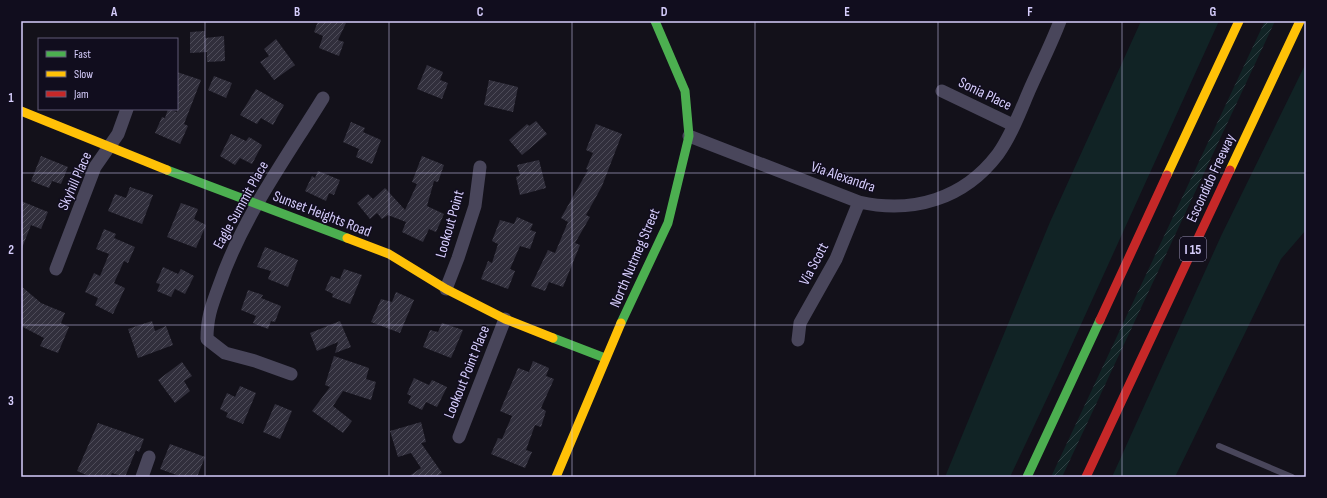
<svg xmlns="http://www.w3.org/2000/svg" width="1327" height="498" font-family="'Sofia Sans Condensed',sans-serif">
	<defs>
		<pattern id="garden-furrows" width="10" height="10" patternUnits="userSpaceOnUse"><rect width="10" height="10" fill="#112325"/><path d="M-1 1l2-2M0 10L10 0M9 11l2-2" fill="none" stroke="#334246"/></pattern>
		<pattern id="building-hatch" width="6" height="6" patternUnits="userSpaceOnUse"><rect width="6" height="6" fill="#312f3c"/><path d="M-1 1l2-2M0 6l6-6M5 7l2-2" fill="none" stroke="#4e4c59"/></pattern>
	</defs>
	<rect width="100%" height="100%" fill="#13111a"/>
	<path fill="#112325" d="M1141,21H1219L1058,375L1010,477H945L1050,222Z
		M1306,63V230L1281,259L1175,477H1112L1221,236Z"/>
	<path fill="url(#garden-furrows)" d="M1265,21H1275L1062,477H1051Z"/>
	<path fill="url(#building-hatch)" d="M318,21H339L346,23L338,40L344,42L339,56L319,48L323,36L314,32Z
		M205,31V38L224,36L225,61L207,62V52L190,53V32Z
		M276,39L295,65L274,80L260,62L269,56L264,49Z
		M427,65L443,72L440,80L448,83L442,99L417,89Z
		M177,72L201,80L184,124L188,126L180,144L155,133L162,117L165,118L168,109L177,112Z
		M214,76L232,83L226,98L208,90Z
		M489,80L518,87L513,112L484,105Z
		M256,89L284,105L273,125L261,118L257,124L240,115Z
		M536,121L547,134L522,155L509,140L527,124L529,126Z
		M351,122L365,128L363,132L381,140L372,164L356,157L359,149L343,142Z
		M596,124L622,134L602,186L586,215L590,217L575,243L580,245L563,287L549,282L545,291L531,286L548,250L555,253L568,222L561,218L588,170L586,169L593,153L586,150Z
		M231,134L246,141L249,137L262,145L252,164L240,158L235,165L220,156Z
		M41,156L68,167L61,184L52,181L49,188L31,181Z
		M422,156L444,165L438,182L434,181L427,206L444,214L436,232L429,229L423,242L402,232L406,222L388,215L382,219L377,213L370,219L357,203L368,194L373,199L385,188L405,210L417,184L412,182Z
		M539,160L546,188L520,195L516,177L520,175L517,165Z
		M318,171L340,180L334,195L329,193L326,201L305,191L312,176L315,178Z
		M130,187L153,195L142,224L108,211L115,194L126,198Z
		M21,201L48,212L41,229L31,225L22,248Z
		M181,203L198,209L194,219L206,225L196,248L167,237Z
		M517,217L533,224L530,230L536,232L530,249L520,246L510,269L515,271L508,289L481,279L488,261L492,263L498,244L492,241L500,220L514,224Z
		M104,229L116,234L114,238L135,247L128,263L124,261L114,283L125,288L113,314L95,305L98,298L85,292L94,273L100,276L109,254L96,249Z
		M265,247L298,260L288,287L268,279L271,271L257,267Z
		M163,267L178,274L181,269L194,276L185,294L175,289L171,297L157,291L160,284L156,283Z
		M344,269L362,275L350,304L332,297L333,294L325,290L331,276L340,279Z
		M21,286L41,303L65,313L61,323L69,327L58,353L40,346L44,338L21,326Z
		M248,290L263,295L261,298L281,306L275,322L271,321L268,329L253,323L256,316L241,310Z
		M396,292L414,300L400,333L371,322L381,299L392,302Z
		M152,321L155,331L166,326L173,345L138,358L128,329Z
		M340,321L351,347L335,353L338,342L317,351L310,333Z
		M442,323L463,330L451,358L423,347L430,330L438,332Z
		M334,356L369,368L366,379L376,382L371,400L343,391L333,406L352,421L343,433L312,411L330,387L325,385Z
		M533,361L549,368L546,376L554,379L541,408L546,411L541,427L535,425L526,450L532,452L525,468L491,454L498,438L502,439L512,416L500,411L518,368L529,372Z
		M182,362L192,376L184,381L190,391L175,403L158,380Z
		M414,378L429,385L432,380L447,387L437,407L426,402L422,410L408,403L411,396L407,394Z
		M240,386L256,393L243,424L226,417L228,413L220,409L227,393L235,397Z
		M275,404L292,411L280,439L263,432Z
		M421,422L426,442L421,443L442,473L436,477H408L421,468L411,453L398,457L390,431Z
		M98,423L144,439L139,452L136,450L125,477L112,473L110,477H91L77,471Z
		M170,444L205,457L197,477H182L160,469Z"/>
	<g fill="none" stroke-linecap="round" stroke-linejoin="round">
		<path stroke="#49465b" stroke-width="6" d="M1219,446L1292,477"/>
		<path stroke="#49465b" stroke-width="13" d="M942,91L1013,125
			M689,136L859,202C913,214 964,199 998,154C1011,136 1020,112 1029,91C1039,68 1051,45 1060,21
			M56,269L95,167L118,134L127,109
			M446,289L458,258L475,206L480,167
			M798,340L800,323L836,259L859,202
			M291,374L255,361L225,353L207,339C207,316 212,305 220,283C243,217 286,158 323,98
			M459,437L505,319
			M142,477L149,457"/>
		<path stroke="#4caf50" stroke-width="9" d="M167,170L347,238
			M621,323L668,223L689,136L685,91L655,21
			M553,338L605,358
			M1027,477L1100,320"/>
		<path stroke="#ffc107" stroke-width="9" d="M21,111L167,170
			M1230,170L1300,21
			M1167,175L1239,21
			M347,238L389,254L446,289L505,319L553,338
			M556,477L621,323"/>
		<path stroke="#c62828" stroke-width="9" d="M1100,320L1167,175
			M1086,477L1230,170"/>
	</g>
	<path fill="none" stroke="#d6cdfc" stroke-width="1" stroke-opacity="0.55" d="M205,21V477M389,21V477M572,21V477M755,21V477M938,21V477M1122,21V477M21,173H1306M21,325H1306"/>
	<g text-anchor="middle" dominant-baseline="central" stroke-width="3" stroke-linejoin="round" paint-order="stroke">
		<rect fill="#110d1e" stroke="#9b93b9" stroke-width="1" x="1180" y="237" width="26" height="24" rx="3"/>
		<g font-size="14" font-weight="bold" fill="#d6cdfc">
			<text x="1193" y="249">I 15</text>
		</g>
		<g font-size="15" fill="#d6cdfc" stroke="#110d1e">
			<text transform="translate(985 94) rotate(26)">Sonia Place</text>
			<text transform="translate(843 177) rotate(19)">Via Alexandra</text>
			<text transform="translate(1211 178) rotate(-65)">Escondido Freeway</text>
			<text transform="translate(75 181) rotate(-66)">Skyhill Place</text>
			<text transform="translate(241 205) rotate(-61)">Eagle Summit Place</text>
			<text transform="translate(322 214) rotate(21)">Sunset Heights Road</text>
			<text transform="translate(450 224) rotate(-74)">Lookout Point</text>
			<text transform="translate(635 258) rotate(-67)">North Nutmeg Street</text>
			<text transform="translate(814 264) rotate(-62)">Via Scott</text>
			<text transform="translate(467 372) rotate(-68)">Lookout Point Place</text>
		</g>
	</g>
	<rect width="1327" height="498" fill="none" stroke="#110d1e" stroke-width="44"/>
	<rect x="38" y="38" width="140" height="72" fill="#110d1e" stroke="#605a77"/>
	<rect x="46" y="51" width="20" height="6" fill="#4caf50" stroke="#605a77"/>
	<text x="74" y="58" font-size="12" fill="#d6cdfc">Fast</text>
	<rect x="46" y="71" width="20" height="6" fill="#ffc107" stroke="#605a77"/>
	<text x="74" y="78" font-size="12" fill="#d6cdfc">Slow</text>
	<rect x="46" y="91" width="20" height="6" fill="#c62828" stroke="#605a77"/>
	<text x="74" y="98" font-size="12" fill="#d6cdfc">Jam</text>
	<rect x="22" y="22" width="1283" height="454" fill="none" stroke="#d6cdfc" stroke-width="1.5"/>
	<g font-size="13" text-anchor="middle" font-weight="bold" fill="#d6cdfc">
		<text x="114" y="16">A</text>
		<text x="297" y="16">B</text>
		<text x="480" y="16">C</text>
		<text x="664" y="16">D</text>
		<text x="847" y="16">E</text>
		<text x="1030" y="16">F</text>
		<text x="1213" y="16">G</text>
		<text x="11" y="102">1</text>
		<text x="11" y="254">2</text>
		<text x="11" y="405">3</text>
	</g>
</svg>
